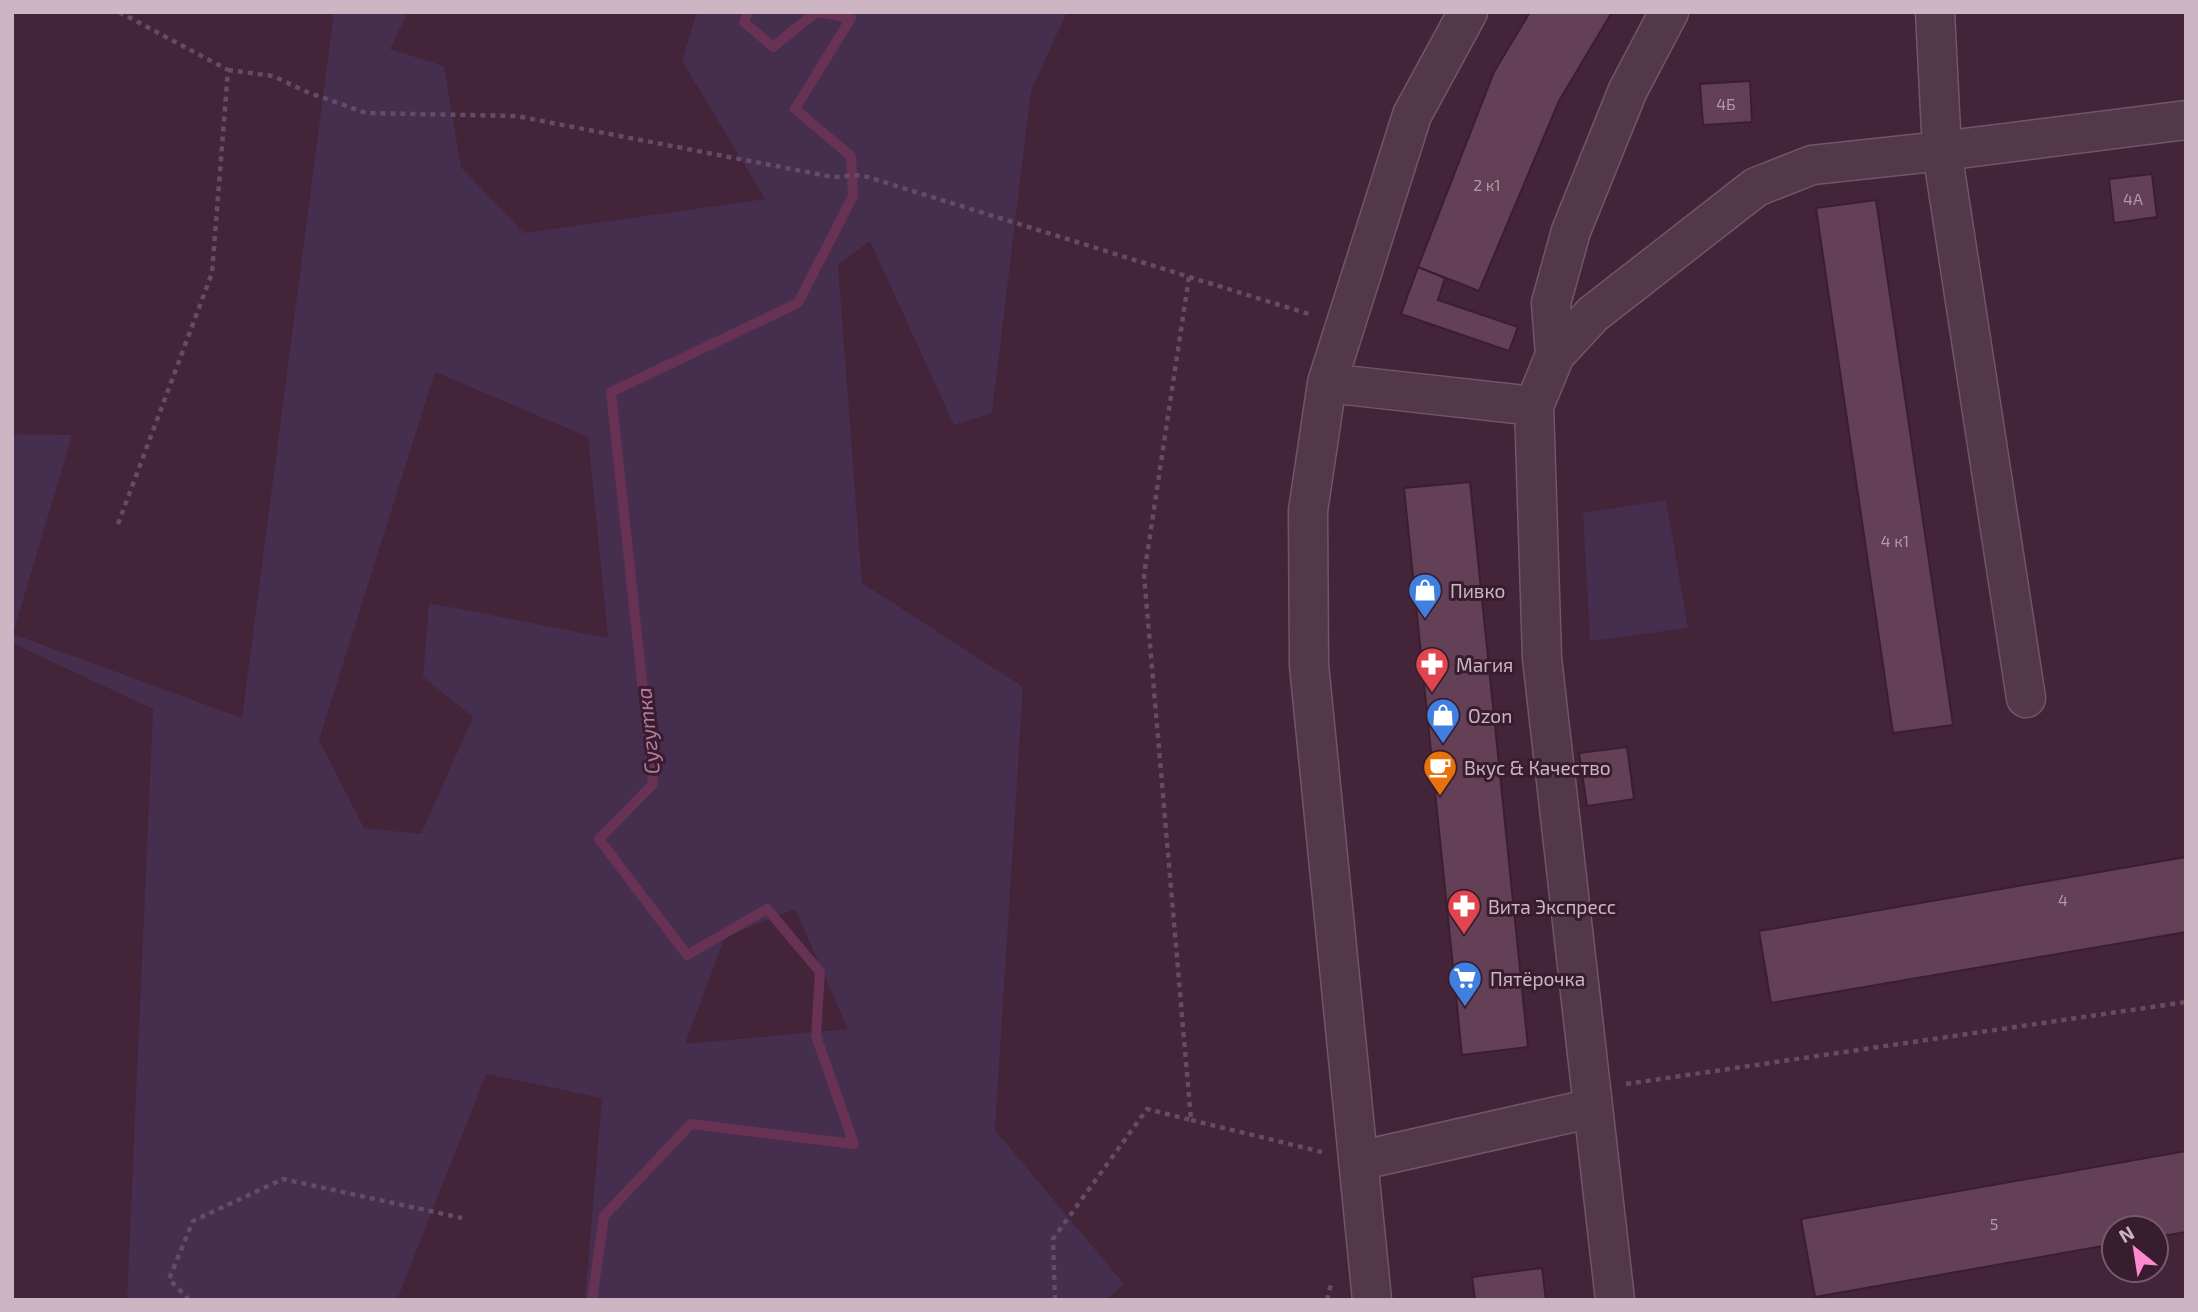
<svg xmlns="http://www.w3.org/2000/svg" width="2198" height="1312" font-family="'Exo 2',sans-serif">
	<rect width="100%" height="100%" fill="#432438"/>
	<path fill="#462e4f" fill-rule="evenodd" d="M334,12H408L390,49L444,66L461,167L524,233L765,199L682,61L697,12H1067L1031,91L992,413L954,425L870,241L838,265L862,583L1023,687L995,1130L1124,1284L1107,1300H585L602,1098L486,1074L397,1300H127L153,709L12,643V434L72,435L13,634L242,718ZM435,372L588,437L608,638L429,603L423,677L473,717L421,834L364,828L319,740ZM795,909L848,1029L685,1044L725,937Z
		M1666,500L1688,628L1590,641L1583,513Z"/>
	<g fill="none" stroke-linecap="round" stroke-linejoin="round">
		<path stroke="#673253" stroke-width="10" d="M748,12L744,22L773,47L816,12
			M592,1300L604,1216L691,1124L854,1144L816,1036L820,972L767,909L687,955L599,839L653,784L611,392L798,303L853,196L851,156L795,109L851,18L818,12"/>
	</g>
	<path fill="#644056" stroke="#3a1f30" stroke-width="2" d="M1530,12H1612L1559,101L1479,291L1418,267L1494,72Z
		M1750,81L1752,122L1703,125L1700,84Z
		M2152,174L2157,217L2114,223L2109,179Z
		M1876,200L1953,725L1893,733L1816,208Z
		M1418,267L1445,278L1438,300L1518,327L1509,351L1401,314Z
		M1470,482L1528,1047L1462,1055L1404,488Z
		M1627,747L1634,799L1587,806L1579,753Z
		M2186,857V932L1771,1003L1759,931Z
		M2186,1151V1232L2156,1237V1228H2114V1244L1815,1297L1801,1219Z
		M1542,1268L1546,1300H1475L1472,1277Z"/>
	<g fill="none" stroke-linecap="round" stroke-linejoin="round">
		<g stroke="#705666" stroke-width="41">
			<path id="minor" d="M1935,12L1942,151L2026,698
				M1555,355L1551,303L1571,231L1628,90L1669,12
				M1327,383L1534,406
				M1358,1161L1593,1108
				M1372,1300L1309,665L1308,511L1327,383L1412,115L1468,12
				M1615,1300L1542,658L1534,406L1555,355L1593,314L1756,187L1812,165L1942,151L2186,120"/>
		</g>
		<path stroke="#644b66" stroke-width="4.5" stroke-dasharray="5 5" stroke-linecap="butt" d="M228,70L273,76L307,92L366,113L516,116L833,177L861,175L1312,315
			M118,524L212,273L228,70L119,12
			M1626,1084L2186,1002
			M1191,1120L1322,1152
			M189,1300L169,1279L193,1221L283,1179L462,1218
			M1055,1300L1053,1239L1147,1109L1191,1120L1144,575L1189,277
			M1327,1300L1331,1284"/>
		<use href="#minor" stroke="#533849" stroke-width="38"/>
	</g>
	<defs>
		<g id="shop-pin" transform="scale(1.75)"><path d="M0 17L-7.5 6A9.5 9.5 0 1 1 7.5 6Z" fill="#3f7fe0" stroke="#381d2e"/><path d="M-5-2.5h2.3a2.7 3.5 0 0 1 5.4 0H5L5.5 6h-11ZM-1.5-2.5h3a1.5 2.3 0 0 0-3 0Z" fill="#fff"/></g>
		<g id="pharmacy-pin" transform="scale(1.75)"><path d="M0 17L-7.5 6A9.5 9.5 0 1 1 7.5 6Z" fill="#e0444e" stroke="#381d2e"/><path d="M-2-6h4v4h4v4h-4v4h-4v-4h-4v-4h4Z" fill="#fff"/></g>
		<g id="cafe-pin" transform="scale(1.75)"><path d="M0 17L-7.5 6A9.5 9.5 0 1 1 7.5 6Z" fill="#e8710a" stroke="#381d2e"/><path d="M-5.5-4.5H6V0H3Q3 3.5 0 3.5H-2.5Q-5.5 3.5-5.5 0ZM3-3.2v2h1.7v-2ZM-6 4.5H4V6H-6Z" fill="#fff"/></g>
		<g id="supermarket-pin" transform="scale(1.75)"><path d="M0 17L-7.5 6A9.5 9.5 0 1 1 7.5 6Z" fill="#3f7fe0" stroke="#381d2e"/><path d="M-6-5.5h2.5l.6 2H6L4.5 2H-2.5L-4.4-4H-6ZM-1.5 3.2a1.3 1.3 0 1 0 .1 0ZM3 3.2a1.3 1.3 0 1 0 .1 0Z" fill="#fff"/></g>
	</defs>
	<g fill-rule="evenodd">
		<use href="#shop-pin" x="1425" y="590"/>
		<use href="#pharmacy-pin" x="1432" y="664"/>
		<use href="#shop-pin" x="1443" y="715"/>
		<use href="#cafe-pin" x="1440" y="767"/>
		<use href="#pharmacy-pin" x="1464" y="906"/>
		<use href="#supermarket-pin" x="1465" y="978"/>
	</g>
	<g text-anchor="middle" dominant-baseline="central" stroke-width="6" stroke-linejoin="round" paint-order="stroke">
		<g font-size="16" fill="#b398a8">
			<text x="1726" y="103">4Б</text>
			<text x="1487" y="184">2 к1</text>
			<text x="2133" y="198">4А</text>
			<text x="1895" y="540">4 к1</text>
			<text x="2063" y="899">4</text>
			<text x="1994" y="1223">5</text>
		</g>
		<g font-size="19" fill="#cdb5c3" stroke="#381d2e" text-anchor="start">
			<text x="1450" y="590">Пивко</text>
			<text x="1456" y="664">Магия</text>
			<text x="1468" y="715">Ozon</text>
			<text x="1464" y="767">Вкус &amp; Качество</text>
			<text x="1488" y="906">Вита Экспресс</text>
			<text x="1490" y="978">Пятёрочка</text>
		</g>
		<g font-size="21" font-style="italic" fill="#b67aa0" stroke="#381d2e">
			<text transform="translate(647 731) rotate(-96)">Сугутка</text>
		</g>
	</g>
	<rect width="2198" height="1312" fill="none" stroke="#cdb5c3" stroke-width="28"/>
	<g transform="translate(2135 1249) rotate(330)"><circle r="33" fill="#381d2e" stroke="#745a6a" stroke-width="2"/>
	<path d="M0-5L12 26L0 18L-12 26Z" fill="#ff88cf"/>
	<text y="-10" font-size="19" font-weight="bold" text-anchor="middle" fill="#cdb5c3">N</text>
	</g>
</svg>
